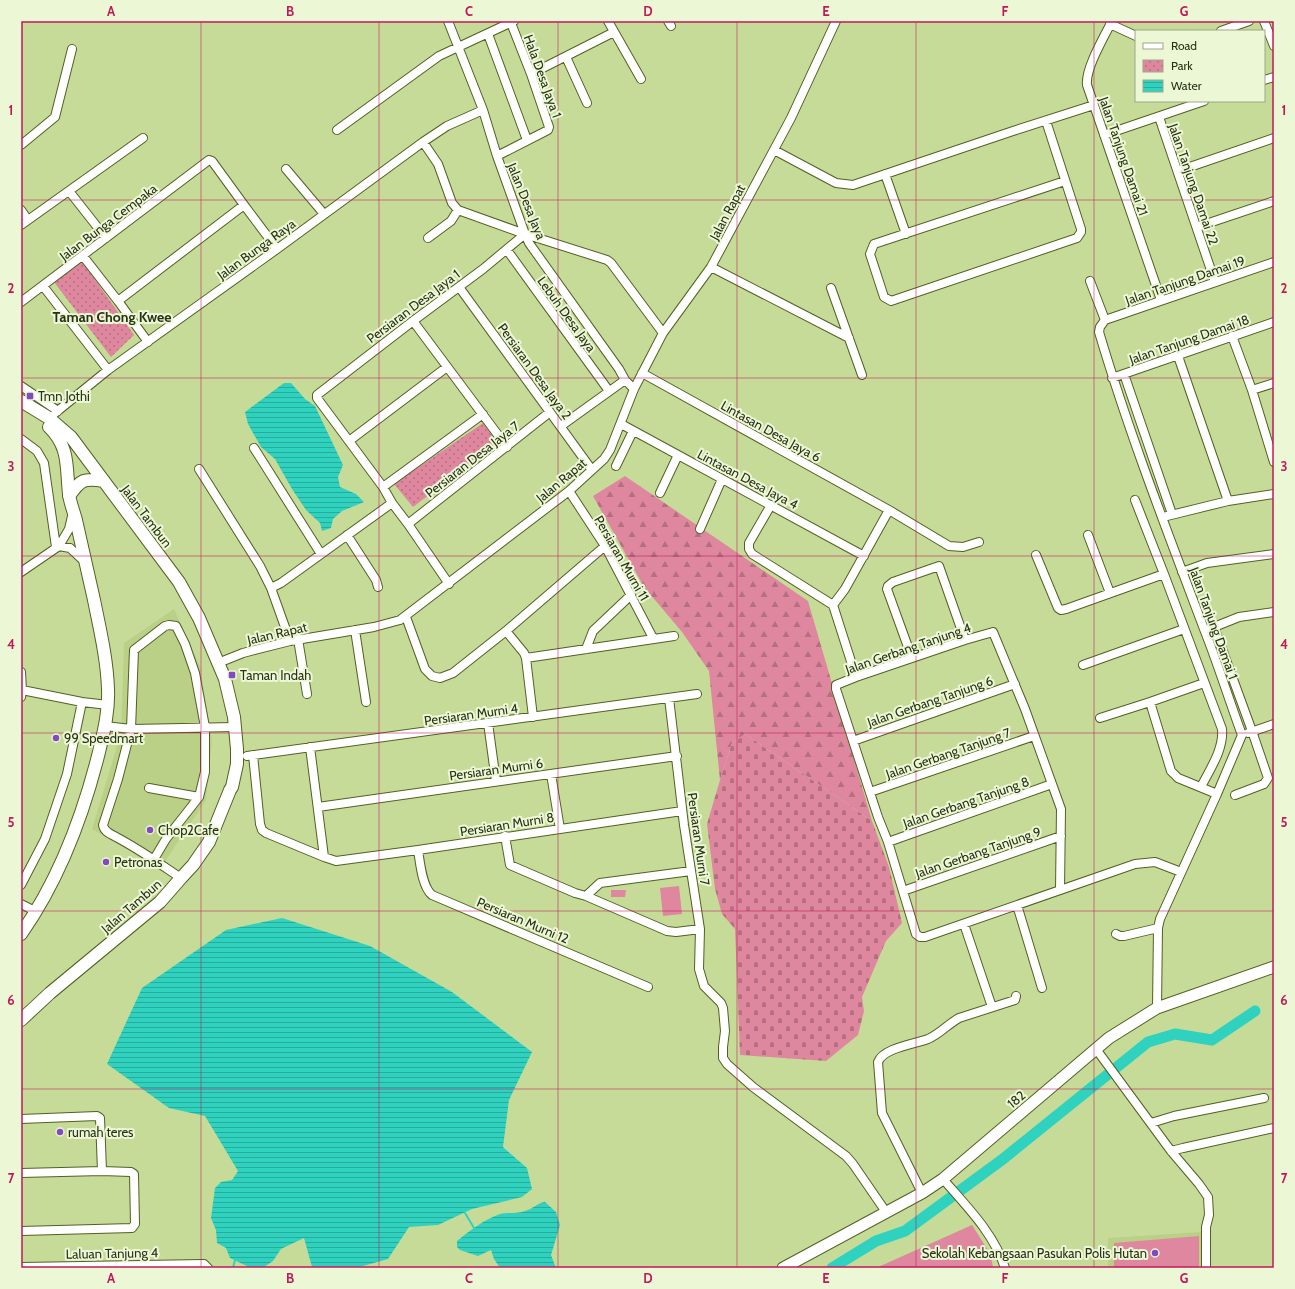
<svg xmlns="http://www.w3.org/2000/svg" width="1295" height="1289" font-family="Cabin,sans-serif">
	<defs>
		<pattern id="forest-firs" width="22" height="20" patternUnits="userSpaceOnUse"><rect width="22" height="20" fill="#de879f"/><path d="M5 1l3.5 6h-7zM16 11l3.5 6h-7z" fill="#b46f81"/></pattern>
		<pattern id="cemetery-stones" width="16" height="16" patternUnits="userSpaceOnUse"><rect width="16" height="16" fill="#de879f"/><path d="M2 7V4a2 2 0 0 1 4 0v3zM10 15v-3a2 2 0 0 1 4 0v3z" fill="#b46f81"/></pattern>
		<pattern id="park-dots" width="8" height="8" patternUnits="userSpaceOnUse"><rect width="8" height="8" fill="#de879f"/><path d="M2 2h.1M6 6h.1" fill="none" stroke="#b46f81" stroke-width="1.8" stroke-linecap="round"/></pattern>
		<pattern id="water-rules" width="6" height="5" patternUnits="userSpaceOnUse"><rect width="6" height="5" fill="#2fd2be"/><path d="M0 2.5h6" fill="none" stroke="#28ab99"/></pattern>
	</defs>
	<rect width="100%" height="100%" fill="#c7db99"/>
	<path fill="#bad087" d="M174,609L200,666L212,741L206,800L160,869L92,829L121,733L124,643Z
		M1202,1232V1268H1108V1238Z"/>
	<path fill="url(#forest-firs)" d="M625,476L808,601L872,821L745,734L732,743L720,780L709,671L682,632L644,587L593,496Z"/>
	<path fill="url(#cemetery-stones)" d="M745,734L872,821L889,867L902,923L886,941L862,997L864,1011L858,1035L826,1061L740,1055L735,929L722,914L715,889L707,824L720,780L732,743Z"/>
	<path fill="url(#park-dots)" d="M82,261L134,335L111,357L54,282Z
		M483,423L497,443L413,507L394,484Z"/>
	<path fill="#de879f" d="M679,886L682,914L663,916L660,888Z
		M611,890H626L625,897H611Z
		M972,1225L991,1255L993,1268H876Z
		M1199,1236V1268H1114V1243Z"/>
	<path fill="url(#water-rules)" d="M284,383H291L305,399L315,406L343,465L338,477L340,487L356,494L364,502L342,511L333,519L331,528L322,531L320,523L306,510L292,489L275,459L261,447L248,424L245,412Z
		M282,918L370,946L452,992L532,1052L509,1100L503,1147L527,1168L532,1189L522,1197L472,1209L438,1225L409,1227L388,1259L356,1268L312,1267L304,1238L281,1249L273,1261L264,1267L251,1268L230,1258L226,1248L217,1243L216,1230L211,1218L215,1188L221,1182L232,1180L238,1171L205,1116L169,1108L107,1064L142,988L226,930Z
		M545,1202L556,1212L560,1225L551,1255L556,1268H500L494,1259L491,1250L478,1256L460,1250L457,1247V1241C469,1231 485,1219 500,1214C508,1212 517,1214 525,1211C533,1209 537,1203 545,1202Z"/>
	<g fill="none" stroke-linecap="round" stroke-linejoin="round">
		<path stroke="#2fd2be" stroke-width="2" d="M465,1213L474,1228
			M233,1268L235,1260"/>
		<path stroke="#2fd2be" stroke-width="11" d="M832,1268L876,1241L905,1231L1003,1159L1148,1042L1175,1034L1212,1040L1255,1011"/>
		<g stroke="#516122" stroke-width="10">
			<path id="street" d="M448,21L483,110L497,156L525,234L529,243L619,369L625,380L634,389
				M608,21L641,79
				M668,21L671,26
				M1112,21C1104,37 1085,69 1087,85L1161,300
				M1264,21L1274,46
				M1110,24L1136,36
				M1221,31L1249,21
				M488,34L527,140
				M566,57L587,103
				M531,74L614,32
				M1264,80L1274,77
				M1159,117L1215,282
				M1046,121L1081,229V232L1077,238L891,301L884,297L870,254L874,244L1065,181
				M337,130L439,56L514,21
				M1104,135L1204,101
				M423,142L438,164L452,203L458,210L525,234L607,260L611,263L663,333
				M21,145L55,117L72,49
				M774,150L836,183L853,185L1013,131L1094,105
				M497,156L548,130L549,127L531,74L511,23
				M286,169L324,214
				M1178,171L1274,138
				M885,174L906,234
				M69,191L106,238
				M21,210L28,220
				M21,225L143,138
				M1197,227L1274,201
				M428,238L451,221L458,210
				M507,250L609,391
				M83,256L118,301L148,342
				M711,267L849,338
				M1090,281L1105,320
				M43,286L108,370
				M459,287L592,470
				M831,288L862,375
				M118,301L244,205
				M21,302L209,160L212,161L244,205L277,249
				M1105,320L1100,327L1099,332C1129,433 1167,531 1204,629C1218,664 1229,700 1242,735L1217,794L1160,919L1158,928L1157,1008
				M1105,320L1274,262
				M413,321L507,447
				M1232,336L1252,390L1274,462
				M1178,356L1228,501
				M642,373L889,510L949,546L963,547L979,542
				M1124,374L1172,514
				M1112,378L1274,322
				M21,386L58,411
				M1252,390L1274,383
				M49,418L108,370L277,249L423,142L447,126L483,110
				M621,424L864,556
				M561,426L625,380
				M21,439L37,451L44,463L56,547
				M349,441L447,367
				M254,448L321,554
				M616,466L633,431
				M199,469L260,566L271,588L290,641
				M383,487L483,414
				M569,491L605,546L653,638
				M660,493L678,455
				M1135,500L1164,574
				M771,505L749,543V549L752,554L833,605
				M1167,516L1228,501L1274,494
				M408,524L550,412
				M700,529L722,479
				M347,535L376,580L378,587
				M1088,535L1110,593
				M59,546L69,529L73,512
				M1036,555L1058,608L1061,610L1066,609L1164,574L1222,729C1224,749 1210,769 1201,787
				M21,572L59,546L70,548L84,561
				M1182,572L1207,563L1274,554
				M449,584L408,524L392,503L383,487L317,398V395L413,321L483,269L525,234
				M271,588L281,583L392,503
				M833,605L845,589L889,510
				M833,605L856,677
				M406,617L425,669L432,676L440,678L453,673L506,631L605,546
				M1214,627L1252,731L1268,778L1264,784L1235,795
				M1209,629L1239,617L1274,612
				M355,630L366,702
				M506,631L524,653L526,658L533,717
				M298,639L307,694
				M586,649L593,631L631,595
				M526,658L674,636
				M912,658L887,589L888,586L893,582L939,566L965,640
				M218,663L243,653L290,641L374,627L400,620L569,491L604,459L610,450L634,389L663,333L711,267L791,118L836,21
				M1083,665L1184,629
				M21,672L22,690L21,697
				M22,690L82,702L108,705
				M669,698L684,825L700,929L699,969L704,986L721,1003L723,1008L725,1031L723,1047V1058L727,1064L753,1087L846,1156L853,1164L886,1212
				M1150,702L1171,771L1178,778L1217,794
				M1100,718L1150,702L1204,683
				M488,723L496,781
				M105,726L131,729L235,727
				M1248,733L1274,724
				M853,741L1015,684
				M310,747L324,857
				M253,755L260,824L262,830L266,833L324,857L336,861L418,850L682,811
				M247,756L697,694
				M551,774L560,829
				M149,788L199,797
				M870,792L1034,736
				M318,807L677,756
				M505,836L510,865L575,893L586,896L600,883L691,871
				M888,842L1052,784
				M418,850C420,862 422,887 432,895L648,987
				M154,859L166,839L199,797L205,772V727L195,673L185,644L176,626L169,625L165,626L134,650L131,729L118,779L103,825C104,832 111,834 116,837C139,849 160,864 181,878
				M21,885L45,839L67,774L82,702
				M1060,890L1061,809L1025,709L993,632L965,640L856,677L836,685V689L878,817L888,842L916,934L920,937H925L1135,864L1155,862L1181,872
				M903,891L1061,836
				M586,896L667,931L676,932L700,929
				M21,904L37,912
				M1017,905L1042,988
				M964,924L992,1007
				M1116,934L1120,936H1124L1158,928
				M1096,1049L1171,1151L1199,1184L1208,1197L1209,1215L1206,1227V1268
				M21,1119L97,1116L100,1118L102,1171
				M1151,1123L1174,1116L1264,1098
				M1171,1151L1183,1148L1274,1128
				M21,1173L102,1171L131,1172L134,1174L135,1224L132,1228L21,1231
				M943,1179C966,1206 994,1233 1005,1268
				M922,1193L882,1113L878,1062C883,1048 915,1044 928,1039C940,1034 948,1024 959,1018L1015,1000L1016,996
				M21,1267L204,1264L208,1268"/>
		</g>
		<g stroke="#516122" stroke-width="13">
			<path id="secondary" d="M783,1268L922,1193L943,1179L1096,1049L1109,1038L1157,1008L1274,967"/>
		</g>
		<g stroke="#516122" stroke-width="14">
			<path id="primary" d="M21,401L49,418L71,437L179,582L199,618L225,679L234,717L237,749V764L232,787L230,790L209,842L193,865L181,878L160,902L50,993L21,1020
				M69,496C81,479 84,478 104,481
				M21,934C59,880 83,816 99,752C104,731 109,711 108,689C107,659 100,630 94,600C88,574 82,547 76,520C74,512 70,503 69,494C66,468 70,447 49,427"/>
		</g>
		<use href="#street" stroke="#fff" stroke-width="8"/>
		<use href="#secondary" stroke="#fff" stroke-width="11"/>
		<use href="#primary" stroke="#fff" stroke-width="12"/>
	</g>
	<path fill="none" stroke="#c2185b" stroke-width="1" stroke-opacity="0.55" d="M201,21V1268M379,21V1268M558,21V1268M737,21V1268M916,21V1268M1094,21V1268M21,200H1274M21,378H1274M21,556H1274M21,733H1274M21,911H1274M21,1089H1274"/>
	<g fill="#824ac1" stroke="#ecf7d6" stroke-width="1.5">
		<rect x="26" y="392" width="8" height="8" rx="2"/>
		<rect x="228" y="671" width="8" height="8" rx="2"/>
		<circle cx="56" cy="738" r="4"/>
		<circle cx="150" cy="830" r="4"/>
		<circle cx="106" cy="862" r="4"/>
		<circle cx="60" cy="1132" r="4"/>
		<circle cx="1155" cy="1253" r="4"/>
	</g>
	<g text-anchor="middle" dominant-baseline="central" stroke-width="4" stroke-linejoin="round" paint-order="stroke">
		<g font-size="13" fill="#293116" stroke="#ecf7d6">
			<text transform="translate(543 76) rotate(70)">Hala Desa Jaya 1</text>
			<text transform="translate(1124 156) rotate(71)">Jalan Tanjung Damai 21</text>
			<text transform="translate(1194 184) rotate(71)">Jalan Tanjung Damai 22</text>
			<text transform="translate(527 201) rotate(68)">Jalan Desa Jaya</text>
			<text transform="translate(727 212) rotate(-62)">Jalan Rapat</text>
			<text transform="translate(108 222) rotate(-37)">Jalan Bunga Cempaka</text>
			<text transform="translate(256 249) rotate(-36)">Jalan Bunga Raya</text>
			<text transform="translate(1185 280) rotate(-19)">Jalan Tanjung Damai 19</text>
			<text transform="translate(413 306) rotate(-37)">Persiaran Desa Jaya 1</text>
			<text transform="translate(567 314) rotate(54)">Lebuh Desa Jaya</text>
			<text transform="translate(1189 339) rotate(-19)">Jalan Tanjung Damai 18</text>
			<text transform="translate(535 371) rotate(54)">Persiaran Desa Jaya 2</text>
			<text transform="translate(771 431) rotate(29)">Lintasan Desa Jaya 6</text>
			<text transform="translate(472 459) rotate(-38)">Persiaran Desa Jaya 7</text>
			<text transform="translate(748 479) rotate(28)">Lintasan Desa Jaya 4</text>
			<text transform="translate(561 480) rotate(-40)">Jalan Rapat</text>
			<text transform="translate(147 516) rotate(53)">Jalan Tambun</text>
			<text transform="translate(622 558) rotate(60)">Persiaran Murni 11</text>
			<text transform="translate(1214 623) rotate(70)">Jalan Tanjung Damai 1</text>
			<text transform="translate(277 633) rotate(-13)">Jalan Rapat</text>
			<text transform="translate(908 648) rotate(-19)">Jalan Gerbang Tanjung 4</text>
			<text transform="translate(930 701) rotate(-19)">Jalan Gerbang Tanjung 6</text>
			<text transform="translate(471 714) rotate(-8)">Persiaran Murni 4</text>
			<text transform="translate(948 753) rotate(-19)">Jalan Gerbang Tanjung 7</text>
			<text transform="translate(496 769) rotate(-8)">Persiaran Murni 6</text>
			<text transform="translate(966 802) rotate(-19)">Jalan Gerbang Tanjung 8</text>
			<text transform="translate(507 824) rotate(-9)">Persiaran Murni 8</text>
			<text transform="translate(699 839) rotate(82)">Persiaran Murni 7</text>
			<text transform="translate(978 852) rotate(-19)">Jalan Gerbang Tanjung 9</text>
			<text transform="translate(131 906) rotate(-41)">Jalan Tambun</text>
			<text transform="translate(523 920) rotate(23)">Persiaran Murni 12</text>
			<text transform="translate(1016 1099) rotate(-40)">182</text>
			<text transform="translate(112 1253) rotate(-1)">Laluan Tanjung 4</text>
		</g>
		<g font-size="13" fill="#293116" stroke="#ecf7d6" text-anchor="start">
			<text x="38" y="396">Tmn Jothi</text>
			<text x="240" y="675">Taman Indah</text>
			<text x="64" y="738">99 Speedmart</text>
			<text x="158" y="830">Chop2Cafe</text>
			<text x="114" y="862">Petronas</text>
			<text x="68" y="1132">rumah teres</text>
			<text x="1147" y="1253" text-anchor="end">Sekolah Kebangsaan Pasukan Polis Hutan</text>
		</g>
		<g font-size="14" font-weight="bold" fill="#293116" stroke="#ecf7d6">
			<text x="112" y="317">Taman Chong Kwee</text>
		</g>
	</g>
	<rect width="1295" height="1289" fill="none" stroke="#ecf7d6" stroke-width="44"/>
	<rect x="1135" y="30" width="130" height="72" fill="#ecf7d6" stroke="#9ea889"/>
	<rect x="1143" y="43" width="20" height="6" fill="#ffffff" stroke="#9ea889"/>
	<text x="1171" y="50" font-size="12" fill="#293116">Road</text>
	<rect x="1143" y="60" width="20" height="12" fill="url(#park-dots)" stroke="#9ea889"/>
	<text x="1171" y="70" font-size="12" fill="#293116">Park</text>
	<rect x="1143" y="80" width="20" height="12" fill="url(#water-rules)" stroke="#9ea889"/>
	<text x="1171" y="90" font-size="12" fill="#293116">Water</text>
	<rect x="22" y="22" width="1251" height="1245" fill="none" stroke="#c2185b" stroke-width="1.5"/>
	<g font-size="13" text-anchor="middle" font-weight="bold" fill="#c2185b">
		<text x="111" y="16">A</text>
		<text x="290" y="16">B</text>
		<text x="469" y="16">C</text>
		<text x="648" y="16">D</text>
		<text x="826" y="16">E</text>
		<text x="1005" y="16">F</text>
		<text x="1184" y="16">G</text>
		<text x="11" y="115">1</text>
		<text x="1284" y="115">1</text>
		<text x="11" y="293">2</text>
		<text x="1284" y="293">2</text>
		<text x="11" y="471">3</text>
		<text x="1284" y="471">3</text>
		<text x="11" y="649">4</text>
		<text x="1284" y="649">4</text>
		<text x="11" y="827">5</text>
		<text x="1284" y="827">5</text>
		<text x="11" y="1005">6</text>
		<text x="1284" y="1005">6</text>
		<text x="11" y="1183">7</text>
		<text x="1284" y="1183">7</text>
		<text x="111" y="1283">A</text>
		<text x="290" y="1283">B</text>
		<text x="469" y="1283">C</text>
		<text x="648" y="1283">D</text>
		<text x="826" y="1283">E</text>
		<text x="1005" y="1283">F</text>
		<text x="1184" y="1283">G</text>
	</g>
</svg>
